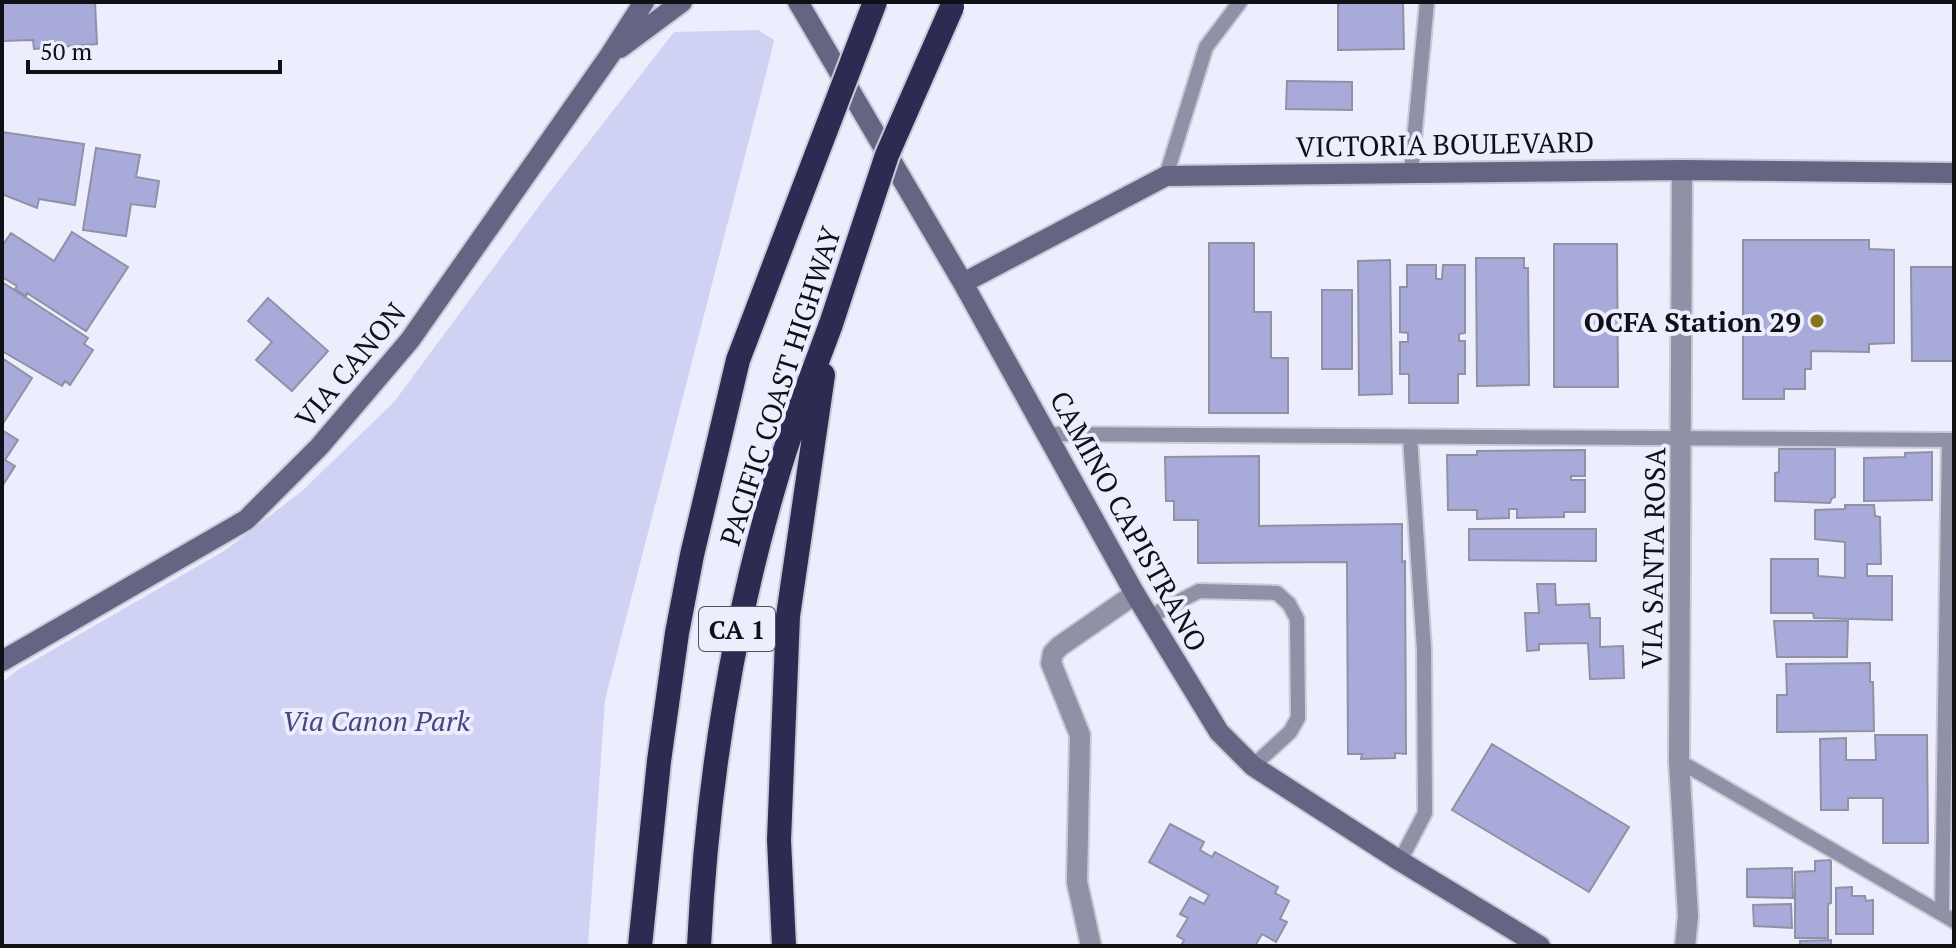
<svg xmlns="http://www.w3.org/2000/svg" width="1956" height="948" font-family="'PT Serif',serif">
	<rect width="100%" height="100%" fill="#ecedfd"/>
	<path fill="#d0d2f4" d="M758,30L774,40L767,70L605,700L588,946H2V683L16,671L224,551L302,491L394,402L542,202L674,32Z"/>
	<path fill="#a8abda" stroke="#9091a4" stroke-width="2" d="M95,2L97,44L34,49L33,40L2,41V3Z
		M1338,2H1403L1404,49L1338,50Z
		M1287,81L1352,82V110L1286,109Z
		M2,132L84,144L75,205L39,199L37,208L2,194Z
		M96,148L140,155L136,177L159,181L155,207L131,204L126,236L83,230Z
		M72,232L128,267L86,331L27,293L26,296L15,289L17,286L2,277V246L11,233L54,261Z
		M1743,240H1869V249L1894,250V343L1869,344V352L1811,351V369H1805V389H1784V399H1743Z
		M1209,243H1254V312H1271V358H1288V413H1209Z
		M1554,244H1617L1618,387H1554Z
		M1476,258H1524V268H1528L1529,385L1477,386Z
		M1390,260L1392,394L1359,395L1358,261Z
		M1407,265H1436V279H1442L1443,265H1465V333L1459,334V341H1465V374H1458V403H1409V374H1400V342H1408V333L1400,332V287H1407Z
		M1911,267H1954V361H1912Z
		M2,282L88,338L84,344L93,350L70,385L65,381L62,386L2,351Z
		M1322,290H1352V369H1322Z
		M268,298L328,351L292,391L256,360L272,342L248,321Z
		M2,358L32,378L4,422L2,420Z
		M2,430L18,440L5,460L15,466L3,485Z
		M1779,449H1835V497L1832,498L1830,503L1775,501V473L1779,472Z
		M1585,450V476H1571V480H1585V512H1564V517L1517,518V509H1509V518L1477,519V510H1448L1447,455H1477V451Z
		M1932,452V500L1864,501V458L1905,457V453Z
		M1259,456V526L1402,524V562L1405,561L1406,754L1395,753V758L1361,759L1362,754H1348L1347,562L1198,563V520H1174V501H1166L1165,457Z
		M1845,505H1874L1875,516L1880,517L1881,564H1867V576H1892V620L1814,618L1813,613H1771V559H1818V576L1845,578V542L1815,539V510L1845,509Z
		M1469,529H1596V561L1469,560Z
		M1537,584H1555L1556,605L1589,604L1590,618H1600V647L1623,646L1624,678L1590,679L1588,643L1539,644V650L1527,651L1525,613H1539Z
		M1774,621H1848L1847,657H1777Z
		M1870,663V682H1873L1874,731L1777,732V695H1787L1786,664Z
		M1875,735H1927L1928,843H1883V798H1848V810H1821L1820,739L1846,738V760H1876Z
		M1492,744L1629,827L1589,892L1452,810Z
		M1170,824L1204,842L1200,850L1212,857L1215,852L1278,887L1275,893L1289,901L1280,919L1287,922L1276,942L1262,934L1255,946H1181L1184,940L1177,936L1188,918L1180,914L1190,897L1204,904L1209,895L1149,862Z
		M1831,860V903L1828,904V938H1795V872L1815,871V861Z
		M1792,868L1793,898L1747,897V869Z
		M1852,887V896H1865L1866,901L1873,900V934H1836V888Z
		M1791,904L1792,928L1754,926L1753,905Z
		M1831,940V946H1800V941Z"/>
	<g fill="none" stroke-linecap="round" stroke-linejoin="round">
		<g stroke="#c9cad8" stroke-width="18">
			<path id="lane" d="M1411,173L1427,2
				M1166,176L1206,47L1240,2
				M1048,434L1954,440
				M1149,617L1199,591L1277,593L1289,604L1297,619L1298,718L1290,732L1253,766
				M1679,761L1954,921
				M1400,861L1425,813L1424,649L1410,437
				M1942,914L1949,440"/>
		</g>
		<g stroke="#c9cad8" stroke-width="24">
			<path id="street" d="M1682,170L1679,761L1688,916L1685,946
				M1091,946L1077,882L1080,735L1051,663L1053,653L1060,646L1135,594"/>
		</g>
		<g stroke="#c9cad8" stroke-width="24">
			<path id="secondary" d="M798,2L963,283L1135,594L1219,732L1253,766L1400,861L1540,946
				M620,48L682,2
				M963,283L1166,176L1682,170L1954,173
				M2,661L246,520L319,447L410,340L610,55L644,2"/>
		</g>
		<g stroke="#c9cad8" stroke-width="28">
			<path id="highway" d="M640,946L659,761L677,633L692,555L738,360L783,242
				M699,946C707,786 732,626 778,473C793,422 813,373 831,324
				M784,946L779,840L788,616L823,375"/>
		</g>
		<use href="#lane" stroke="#8f91a6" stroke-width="14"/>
		<use href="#street" stroke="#8f91a6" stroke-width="20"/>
		<use href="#secondary" stroke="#636582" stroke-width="20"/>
		<use href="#highway" stroke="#2c2b52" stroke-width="24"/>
		<g stroke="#c9cad8" stroke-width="28" stroke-linecap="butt">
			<path id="highway-bridge" d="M783,242L875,2
				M831,324L887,155L952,7"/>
		</g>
		<use href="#highway-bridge" stroke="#2c2b52" stroke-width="24"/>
	</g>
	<circle fill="#817619" stroke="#ecedfd" stroke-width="3" cx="1817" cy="321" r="8"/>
	<g text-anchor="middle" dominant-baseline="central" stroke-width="8" stroke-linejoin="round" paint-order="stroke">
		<rect fill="#ecedfd" stroke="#52525c" stroke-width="2" x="699" y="607" width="76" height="44" rx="6"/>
		<g font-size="26" font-weight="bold" fill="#101017">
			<text x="737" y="629">CA 1</text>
		</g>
		<g font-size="28" fill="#101017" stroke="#ecedfd">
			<text transform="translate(1445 144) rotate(-1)">VICTORIA BOULEVARD</text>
			<text transform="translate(350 365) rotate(-50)">VIA CANON</text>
			<text transform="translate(780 386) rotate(-72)">PACIFIC COAST HIGHWAY</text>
			<text transform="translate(1129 521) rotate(61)">CAMINO CAPISTRANO</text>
			<text transform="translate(1653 558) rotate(-89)">VIA SANTA ROSA</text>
		</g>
		<g font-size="28" font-weight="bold" fill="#101017" stroke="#ecedfd" text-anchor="end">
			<text x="1801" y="321">OCFA Station 29</text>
		</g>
		<g font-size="28" font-style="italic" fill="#474582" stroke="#ecedfd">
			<text x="376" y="720">Via Canon Park</text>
		</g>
	</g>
	<rect width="1956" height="948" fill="none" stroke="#101017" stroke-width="8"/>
	<path d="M28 60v12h252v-12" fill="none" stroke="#101017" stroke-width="4"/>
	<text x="40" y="60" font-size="24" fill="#101017" stroke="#ecedfd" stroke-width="6" paint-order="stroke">50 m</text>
</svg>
